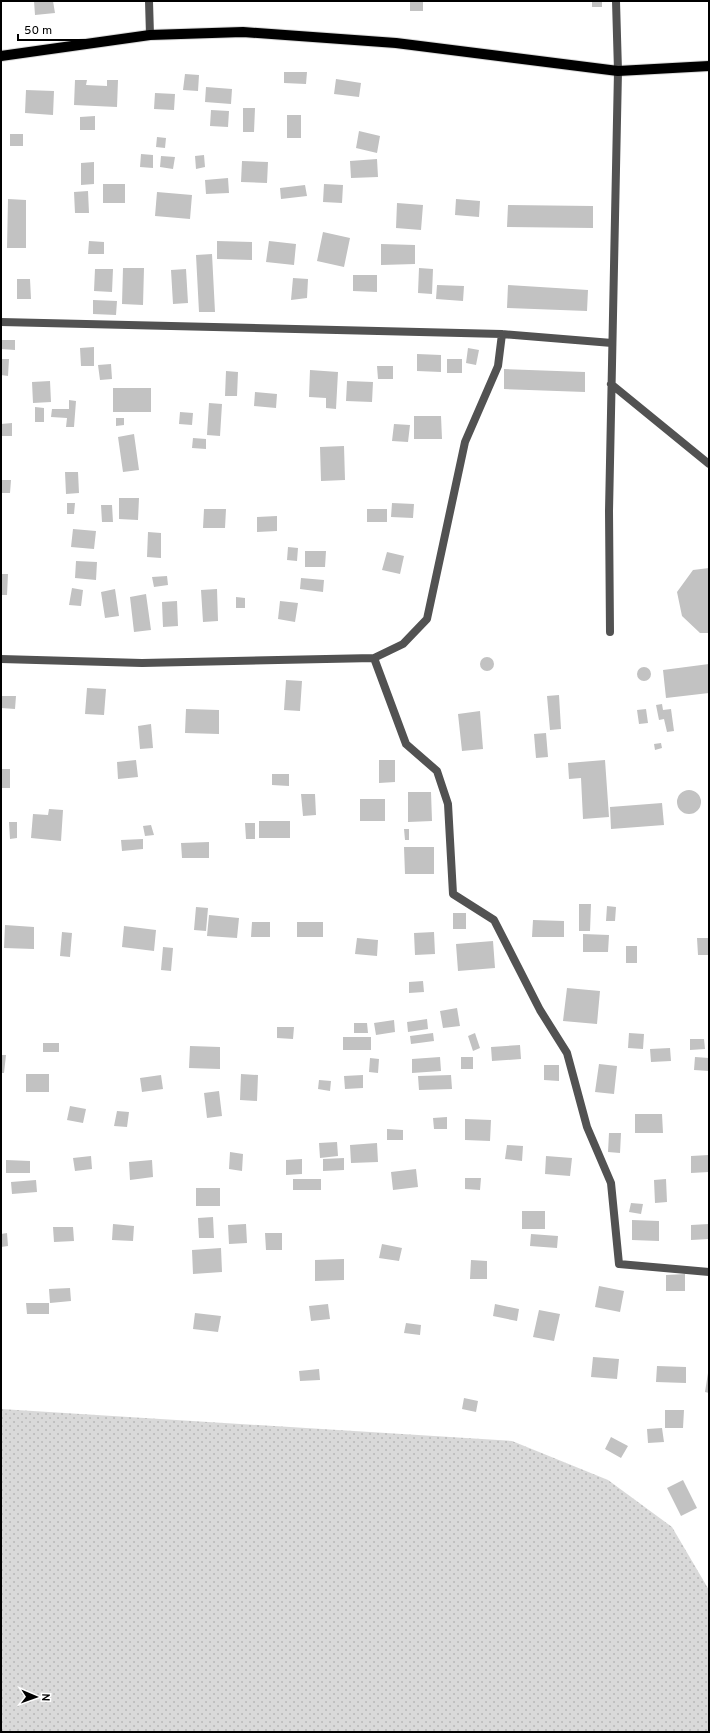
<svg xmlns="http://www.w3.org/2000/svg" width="710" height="1733" font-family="Overpass,sans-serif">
	<defs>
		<pattern id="grass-dots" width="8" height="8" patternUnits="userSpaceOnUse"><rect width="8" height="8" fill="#d9d9d9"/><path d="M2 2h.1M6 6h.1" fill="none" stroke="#b8b8b8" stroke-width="1.8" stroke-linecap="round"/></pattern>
	</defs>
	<rect width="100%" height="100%" fill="#fff"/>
	<path fill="url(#grass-dots)" d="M1,1409L512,1441L608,1480L672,1527L709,1590V1732H1Z"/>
	<path fill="#c2c2c2" d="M34,1H53L55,13L35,15Z
		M410,1H423V11H410Z
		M592,1H602V7H592Z
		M284,72H307L306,84L284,83Z
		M185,74L199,75L198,91L183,90Z
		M336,79L361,83L359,97L334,94Z
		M75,80H87L86,85L107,86V80H118L117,107L74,105Z
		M206,87L232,89L231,104L205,102Z
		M26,90L54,91L53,115L25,113Z
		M155,93L175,94L174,110L154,109Z
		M243,108H255L254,132H243Z
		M211,110L229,111L228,127L210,126Z
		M287,115H301V138H287Z
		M95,116V130H80V117Z
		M359,131L380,136L377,153L356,148Z
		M10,134H23V146H10Z
		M157,137L166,138L165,148L156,147Z
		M141,154L153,155V168L140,167Z
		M204,155L205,167L196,169L195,156Z
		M161,156L175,157L173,169L160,167Z
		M377,159L378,177L351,178L350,161Z
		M242,161L268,162L267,183L241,182Z
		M94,162V184L81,185V163Z
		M228,178L229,193L206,194L205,180Z
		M103,184H125V203H103Z
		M324,184L343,185L342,203L323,202Z
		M305,185L307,196L281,199L280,188Z
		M88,191L89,213H75L74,192Z
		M157,192L192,195L190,219L155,216Z
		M8,199L26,200V248H7Z
		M456,199L480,201L479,217L455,215Z
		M397,203L423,205L421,230L396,228Z
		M508,205L593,206V228L507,227Z
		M323,232L350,238L344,267L317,261Z
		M89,241L104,242V254H88Z
		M217,241L252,242V260L217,259Z
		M269,241L296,244L294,265L266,262Z
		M381,244L415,245V264L381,265Z
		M212,254L215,312H199L196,255Z
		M123,268H144L143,305L122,304Z
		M419,268L433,269L432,294L418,293Z
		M95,269H113L112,292L94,291Z
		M186,269L188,303L173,304L171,270Z
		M353,275H377V292L353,291Z
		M293,278L308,279L307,298L291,300Z
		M17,279H30L31,299H17Z
		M437,285L464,286L463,301L436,299Z
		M508,285L588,290L587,311L507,308Z
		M93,300L117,301L116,315L93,314Z
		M1,340H15V350L1,349Z
		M94,347V366H81L80,348Z
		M468,348L479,350L476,365L466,363Z
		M417,354L441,355V372L417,371Z
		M1,359H9L8,376L1,375Z
		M447,359H462V373H447Z
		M111,364L112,379L100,380L98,365Z
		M377,366H393V379H378Z
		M504,369L585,372V392L504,389Z
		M310,370L338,372L336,409L326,408V398L309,397Z
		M226,371L238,372L237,396H225Z
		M50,381L51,402L33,403L32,382Z
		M347,381L373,382L372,402L346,401Z
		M113,388H151V412H113Z
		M255,392L277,394L276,408L254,406Z
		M69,400L76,401L74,427H66L67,418L51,417L52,409H69Z
		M209,403L222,404L220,436L207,435Z
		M35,407L44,408V422H35Z
		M180,412L193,413L192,425L179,424Z
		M414,416H441L442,439H414Z
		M116,418H124V425L116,426Z
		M12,423V436H1V424Z
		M394,424L410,425L408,442L392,441Z
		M134,434L139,470L123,472L118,437Z
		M193,438L206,439V449L192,448Z
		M344,446L345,480L321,481L320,447Z
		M65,472H78L79,493L66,494Z
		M1,480H11L10,493H1Z
		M119,498H139L138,520L119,519Z
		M67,503H75L74,514H67Z
		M392,503L414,504L413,518L391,517Z
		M101,505H112L113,522H102Z
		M204,509H226L225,528H203Z
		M367,509H387V522H367Z
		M277,516V531L257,532V517Z
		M73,529L96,531L94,549L71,547Z
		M148,532L161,533V558L147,557Z
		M288,547L298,548L297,561L287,560Z
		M305,551H326L325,567H305Z
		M387,552L404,556L400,574L382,570Z
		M76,561L97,562L96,580L75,578Z
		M709,568V633H700L682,616L677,592L693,570Z
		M1,574H8L7,595H1Z
		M167,576L168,585L154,587L152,577Z
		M301,578L324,580L323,592L300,589Z
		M72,588L83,590L81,606L69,605Z
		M115,589L119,616L105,618L101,592Z
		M217,589L218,621L203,622L201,590Z
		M146,594L151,630L134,632L130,597Z
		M236,597L245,598V608H236Z
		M177,601L178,626L163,627L162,602Z
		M280,601L298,603L295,622L278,619Z
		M480 664a7 7 0 1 1 14 0a7 7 0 1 1-14 0Z
		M709,664V693L666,698L663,670Z
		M637 674a7 7 0 1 1 14 0a7 7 0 1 1-14 0Z
		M286,680L302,681L300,711L284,710Z
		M87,688L106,689L104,715L85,714Z
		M559,695L561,729L550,730L547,696Z
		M1,696H16L15,709L1,708Z
		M662,704L663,710L671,709L674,731L667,732L664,719L659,720L656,705Z
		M186,709L219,710V734L185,733Z
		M646,709L648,723L639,724L637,710Z
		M480,711L483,749L462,751L458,714Z
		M151,724L153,748L140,749L138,726Z
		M546,733L548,757L536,758L534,734Z
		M661,743L662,748L655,750L654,744Z
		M136,760L138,777L118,779L117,762Z
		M379,760H395V782L379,783Z
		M605,760L609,817L583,819L581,778L569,779L568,763Z
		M1,769H10V788H1Z
		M272,774H289V786L272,785Z
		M677 802a12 12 0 1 1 24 0a12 12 0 1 1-24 0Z
		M408,792H431L432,821L408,822Z
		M301,794H315L316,815L303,816Z
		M360,799H385V821H360Z
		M662,803L664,825L611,829L610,807Z
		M49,809L63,810L61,841L31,838L33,814L48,815Z
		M259,821H290V838H259Z
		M9,822H17V838L10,839Z
		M245,823H255V839H246Z
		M151,825L154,835L145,836L143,826Z
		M404,829H409V840H405Z
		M143,839V849L122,851L121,840Z
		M209,842V858H182L181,843Z
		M404,847H434V874H405Z
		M579,904H591L590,931H579Z
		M607,906L616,907L615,921H606Z
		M196,907L208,908L206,931L194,930Z
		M453,913H466V929H453Z
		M209,915L239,918L237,938L207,936Z
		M533,920L564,921V937H532Z
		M252,922H270V937H251Z
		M297,922H323V937H297Z
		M5,925L34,927V949L4,948Z
		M124,926L156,930L154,951L122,947Z
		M62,932L72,933L70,957L60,956Z
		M434,932L435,954L415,955L414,933Z
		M583,934L609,935L608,952H583Z
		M357,938L378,940L377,956L355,954Z
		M697,938H709V955H698Z
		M493,941L495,968L458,971L456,944Z
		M626,946H637V963H626Z
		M163,947L173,948L171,971L161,970Z
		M423,981L424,992L409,993V982Z
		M567,988L600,991L597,1024L563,1021Z
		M457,1008L460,1026L443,1028L440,1011Z
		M427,1019L428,1029L408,1032L407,1022Z
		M394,1020L395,1032L376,1035L374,1023Z
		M354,1023H367L368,1033H354Z
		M277,1027H294L293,1039L277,1038Z
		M433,1033L434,1041L411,1044L410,1036Z
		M475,1033L480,1048L473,1051L468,1036Z
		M629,1033L644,1034L643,1049L628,1048Z
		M343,1037H371V1050H343Z
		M690,1039H704L705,1049L690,1050Z
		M43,1043H59V1052H43Z
		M520,1045L521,1059L492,1061L491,1047Z
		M190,1046L220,1047V1069L189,1068Z
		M670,1048L671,1061L651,1062L650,1049Z
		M1,1055H6L4,1073H1Z
		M440,1057L441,1071L412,1073V1059Z
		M461,1057H473V1069H461Z
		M695,1057L709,1058V1071L694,1070Z
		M370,1058L379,1059L378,1073L369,1072Z
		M599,1064L617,1066L614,1094L595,1092Z
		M544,1065H559V1081L544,1080Z
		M26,1074H49V1092H26Z
		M241,1074L258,1075L257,1101L240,1100Z
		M161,1075L163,1089L142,1092L140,1078Z
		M363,1075V1088L345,1089L344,1076Z
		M451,1075L452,1089L419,1090L418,1076Z
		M319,1080L331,1081L330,1091L318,1089Z
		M219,1091L222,1116L207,1118L204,1093Z
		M70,1106L86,1109L83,1123L67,1120Z
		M117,1111L129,1112L127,1127L114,1126Z
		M635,1114H662L663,1133H635Z
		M447,1117V1129H434L433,1118Z
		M465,1119L491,1120L490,1141L465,1140Z
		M387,1129L403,1130V1140H387Z
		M609,1133H621L620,1153L608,1152Z
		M337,1142L338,1156L320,1158L319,1143Z
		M377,1143L378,1162L351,1163L350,1145Z
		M507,1145L523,1146L522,1161L505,1159Z
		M230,1152L243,1154L242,1171L229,1169Z
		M709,1155V1172L691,1173V1156Z
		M91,1156L92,1169L75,1171L73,1158Z
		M546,1156L572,1158L570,1176L545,1174Z
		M344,1158V1170L323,1171V1159Z
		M302,1159V1174L286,1175V1160Z
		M6,1160L30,1161V1173H6Z
		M152,1160L153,1177L130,1180L129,1162Z
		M416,1169L418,1187L393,1190L391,1172Z
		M465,1178H481L480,1190L465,1189Z
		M293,1179H321V1190H293Z
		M666,1179L667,1202L655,1203L654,1180Z
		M36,1180L37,1192L12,1194L11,1182Z
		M196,1188H220V1206H196Z
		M631,1203L643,1204L641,1214L629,1212Z
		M522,1211H545V1229H522Z
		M213,1217L214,1238H199L198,1218Z
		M632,1220L659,1221V1241L632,1240Z
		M113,1224L134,1226L133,1241L112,1240Z
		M246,1224L247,1243L229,1244L228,1225Z
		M709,1224V1239L691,1240V1225Z
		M53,1227H73L74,1241L54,1242Z
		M7,1233L8,1246L1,1247V1234Z
		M265,1233H282V1250H266Z
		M531,1234L558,1236L557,1248L530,1246Z
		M382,1244L402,1248L399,1261L379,1258Z
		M221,1248L222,1272L193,1274L192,1250Z
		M344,1259V1280L315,1281V1260Z
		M471,1260L487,1261V1279H470Z
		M685,1274V1291H666V1275Z
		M599,1286L624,1291L620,1312L595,1307Z
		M70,1288L71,1301L50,1303L49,1289Z
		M26,1303H49V1314H27Z
		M328,1304L330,1319L311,1321L309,1306Z
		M495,1304L519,1309L517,1321L493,1316Z
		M539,1310L560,1314L554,1341L533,1337Z
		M195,1313L221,1316L218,1332L193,1329Z
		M406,1323L421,1325L420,1335L404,1333Z
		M593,1357L619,1359L617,1379L591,1377Z
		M657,1366L686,1367V1383L656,1382Z
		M319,1369L320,1380L300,1381L299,1371Z
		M708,1373H709V1393L705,1392Z
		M464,1398L478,1401L476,1412L462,1409Z
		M665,1410H684L683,1428H665Z
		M662,1428L664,1442L648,1443L647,1429Z
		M611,1437L628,1446L621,1458L605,1449Z
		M683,1480L697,1508L681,1516L667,1488Z"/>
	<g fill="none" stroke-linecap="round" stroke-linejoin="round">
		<g stroke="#dbdbdb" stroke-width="12">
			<path id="primary" d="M1,56L150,35L243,32L396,43L618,71L709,66"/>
		</g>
		<path stroke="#525252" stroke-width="8" d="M149,1L150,35
			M1,322L502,334L612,343
			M611,384L709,464
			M610,632L609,511L618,71L616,1
			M374,658L406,744L437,771L448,804L453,894L494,920L540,1010L567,1053L587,1127L611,1183L619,1264L709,1272
			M1,659L142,663L374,658L403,644L427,619L465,442L498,366L502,334"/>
		<use href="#primary" stroke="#000" stroke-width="10"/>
	</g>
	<rect width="710" height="1733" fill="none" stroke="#000000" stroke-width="4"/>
	<g transform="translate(36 1697) rotate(92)" stroke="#ffffff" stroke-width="3" paint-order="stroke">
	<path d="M0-3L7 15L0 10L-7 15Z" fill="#000000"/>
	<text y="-6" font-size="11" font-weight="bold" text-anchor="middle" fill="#000000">N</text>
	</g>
	<path d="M18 34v6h123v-6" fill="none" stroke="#000000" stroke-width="2"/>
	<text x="24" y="34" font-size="12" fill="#000000" stroke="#ffffff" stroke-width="3" paint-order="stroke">50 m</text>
</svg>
